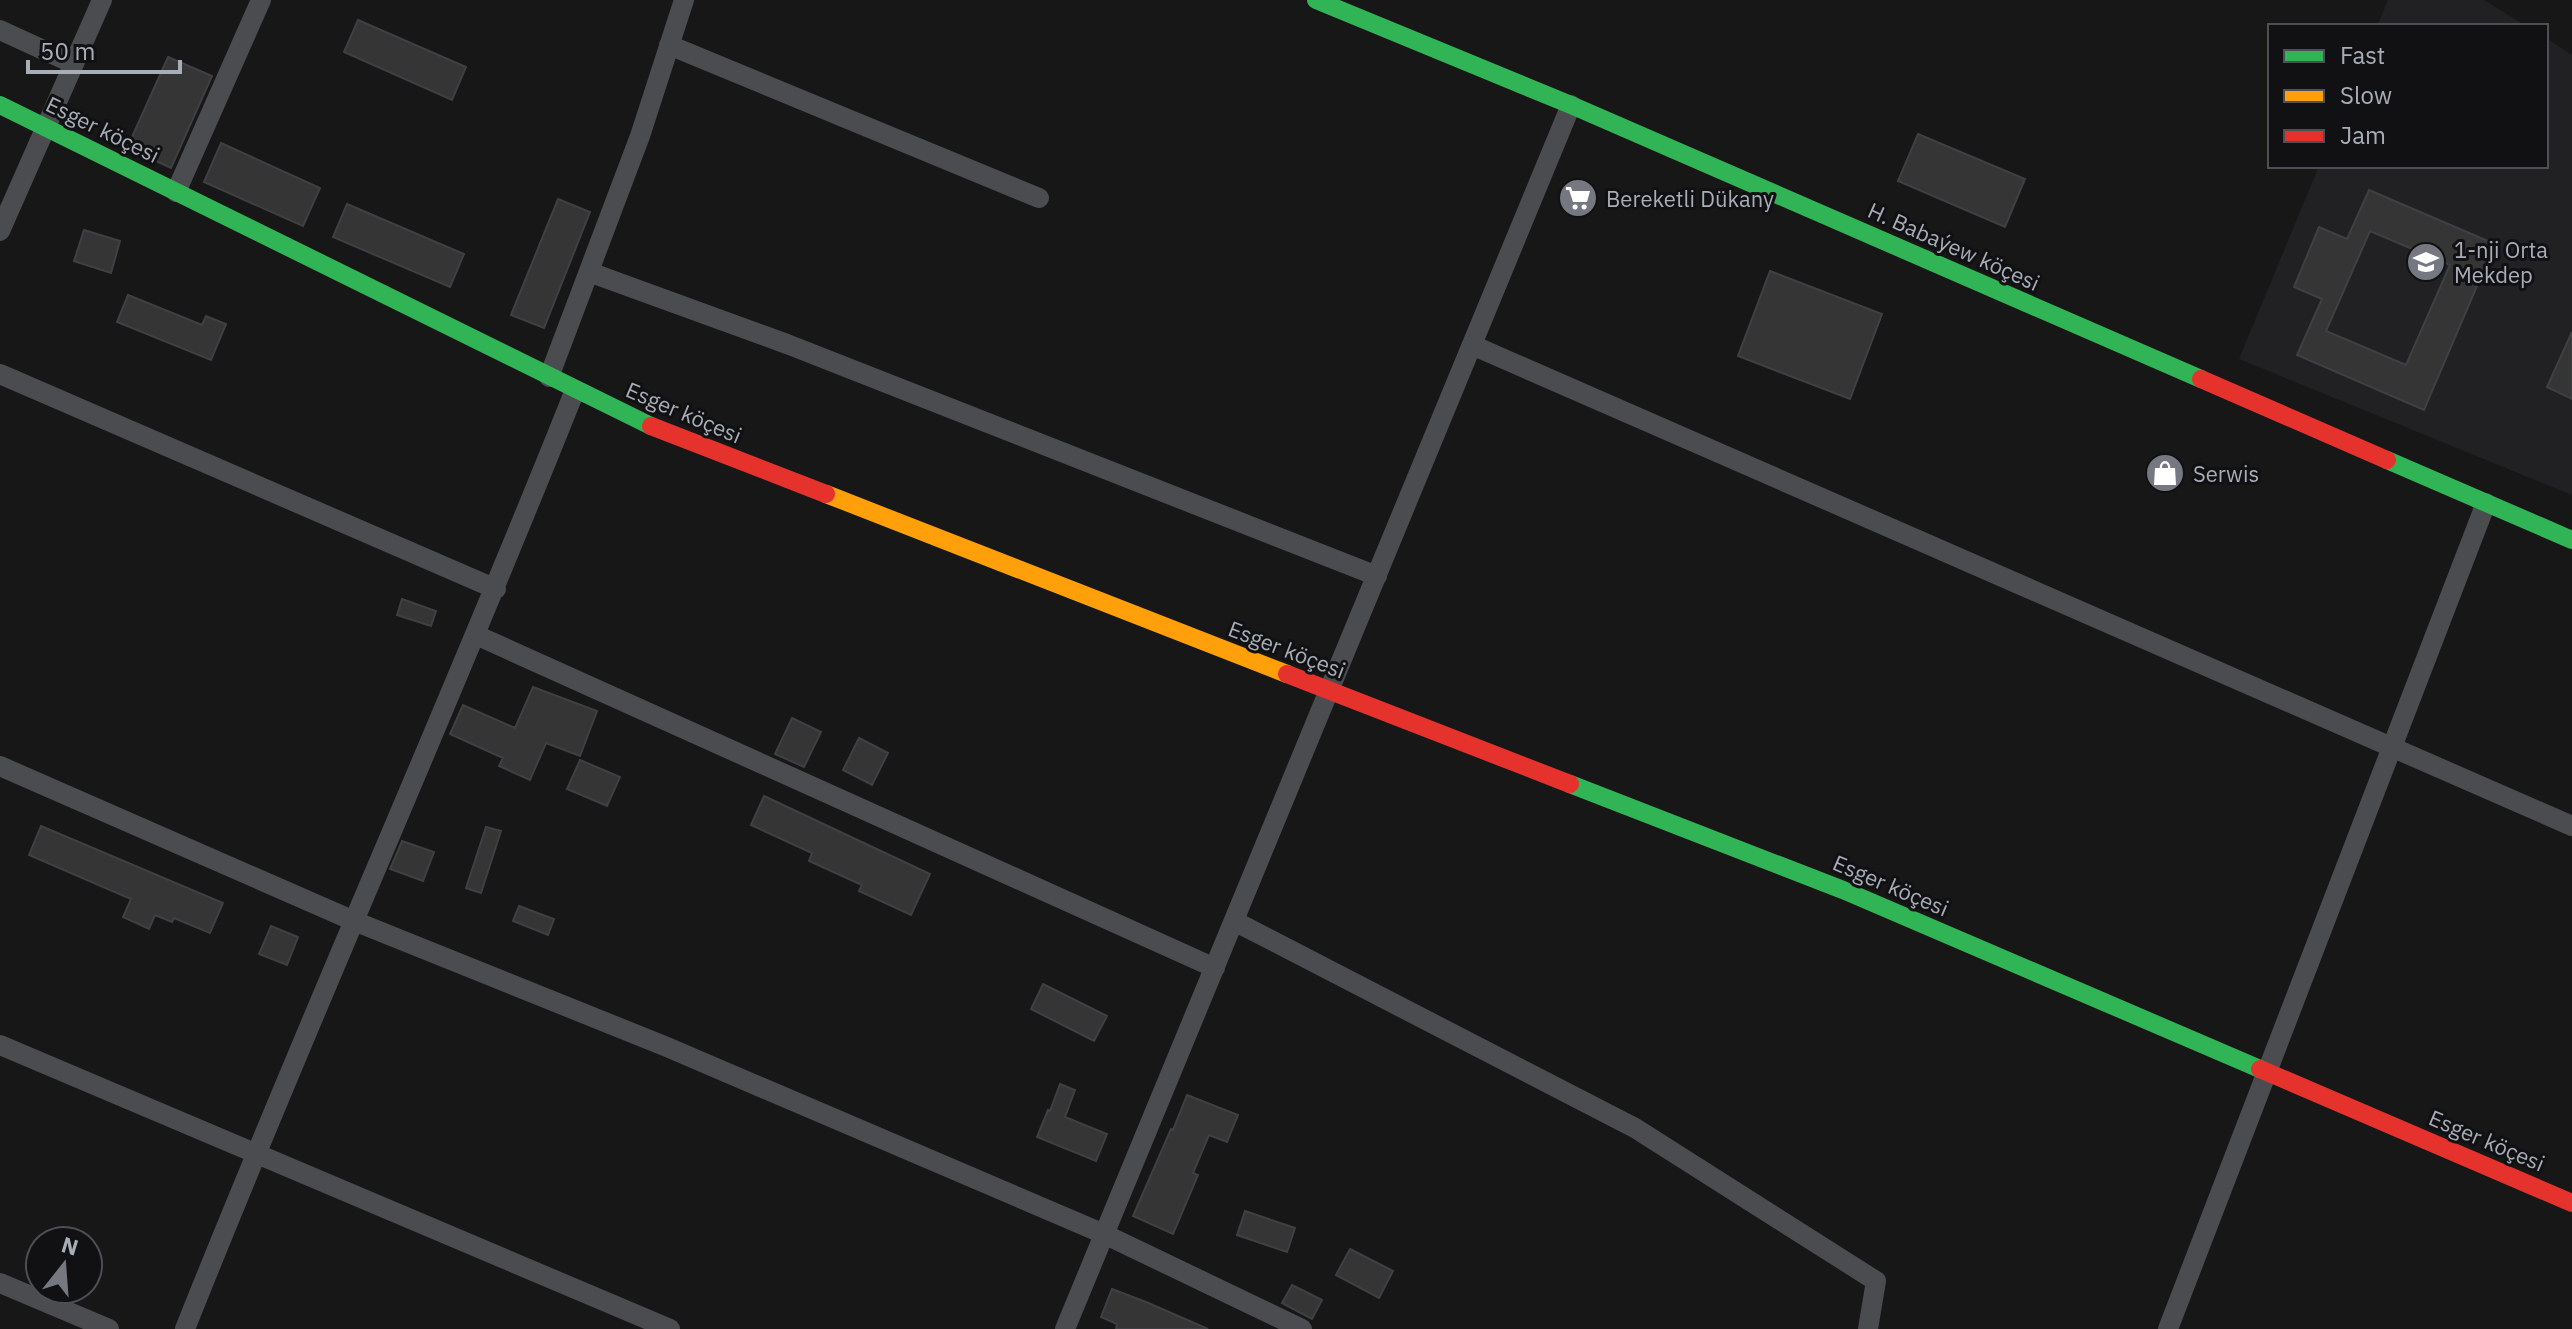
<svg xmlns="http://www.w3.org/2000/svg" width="2572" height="1329" font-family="'IBM Plex Sans',sans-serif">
	<rect width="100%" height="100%" fill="#171717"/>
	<path fill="#212123" d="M2388,0H2484L2526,26H2377Z
		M2546,38L2572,55V495L2239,359L2319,166H2546Z"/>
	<path fill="#353536" stroke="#3f4043" stroke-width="2" fill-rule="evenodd" d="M358,20L466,67L452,100L344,52Z
		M168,57L212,76L171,168L127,148Z
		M1918,134L2025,179L2005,227L1898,181Z
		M221,143L320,188L303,226L204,182Z
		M2369,190L2495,244L2424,410L2297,355L2322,299L2294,287L2319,227L2347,239ZM2370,231L2450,265L2406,365L2326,331Z
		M558,199L590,212L544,328L511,315Z
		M347,204L464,254L450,287L333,237Z
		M84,230L120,241L111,273L74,261Z
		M1770,271L1882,314L1850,399L1738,356Z
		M128,295L202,325L206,316L226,324L211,360L117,322Z
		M2572,332V399L2547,387Z
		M402,599L436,611L431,626L397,615Z
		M533,687L597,711L580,756L546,743L530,780L499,766L503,758L450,734L463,705L515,728Z
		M792,718L821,732L804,767L775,754Z
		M859,738L888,753L872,785L843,770Z
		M580,760L620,777L607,806L567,789Z
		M764,796L930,874L911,915L859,891L862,885L809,861L812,853L751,825Z
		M41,826L223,903L210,933L174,918L172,922L155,915L149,929L123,917L131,899L29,855Z
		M486,827L501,831L481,893L466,888Z
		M402,841L434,852L423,881L390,869Z
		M519,906L554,919L548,935L513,921Z
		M271,926L298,937L287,965L259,954Z
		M1043,984L1107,1016L1094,1041L1031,1009Z
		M1060,1084L1075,1090L1065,1117L1107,1134L1096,1161L1037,1137L1048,1110L1050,1111Z
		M1187,1095L1238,1115L1227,1142L1209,1135L1193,1173L1198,1175L1173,1234L1133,1216L1171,1129L1173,1130Z
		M1245,1211L1295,1228L1287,1252L1237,1235Z
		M1350,1249L1393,1271L1379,1298L1336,1275Z
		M1292,1285L1322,1300L1312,1319L1282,1303Z
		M1112,1289L1146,1302L1208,1329H1116L1117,1324L1101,1317Z"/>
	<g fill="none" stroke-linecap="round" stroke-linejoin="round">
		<path stroke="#4b4c50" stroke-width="20" d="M0,30L74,64
			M669,45L1039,198
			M176,192L261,0
			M0,231L102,0
			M589,272L787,344L1377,576
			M1472,345L2572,826
			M0,374L496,589
			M549,377L640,136L684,0
			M476,635L1215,968
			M0,766L354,921L667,1047L1104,1234L1302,1329
			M1234,921L1635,1128L1876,1281L1868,1329
			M0,1045L670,1329
			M0,1283L109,1329
			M185,1329C310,1014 450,705 575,390
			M1065,1329L1571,105
			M2168,1329L2486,503"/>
		<path stroke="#30b455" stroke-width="18" d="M1316,0L1571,105L2201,379
			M0,105L651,426
			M2387,460L2572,540
			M1570,784L1843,890L2260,1069"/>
		<path stroke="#ff9f0a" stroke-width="18" d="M826,494L1287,674"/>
		<path stroke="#e5322d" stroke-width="18" d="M2201,379L2387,460
			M651,426L826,494
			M1287,674L1570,784
			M2260,1069L2572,1203"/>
	</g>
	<defs>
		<g id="supermarket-disc" transform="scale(2)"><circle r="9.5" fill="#757880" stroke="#111113"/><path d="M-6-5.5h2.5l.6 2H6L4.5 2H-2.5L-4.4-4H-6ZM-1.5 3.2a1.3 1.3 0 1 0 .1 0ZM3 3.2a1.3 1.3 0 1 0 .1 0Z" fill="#fff"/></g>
		<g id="school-disc" transform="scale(2)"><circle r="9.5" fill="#757880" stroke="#111113"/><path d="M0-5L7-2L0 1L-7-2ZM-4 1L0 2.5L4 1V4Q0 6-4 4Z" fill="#fff"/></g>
		<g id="shop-disc" transform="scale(2)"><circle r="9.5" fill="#757880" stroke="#111113"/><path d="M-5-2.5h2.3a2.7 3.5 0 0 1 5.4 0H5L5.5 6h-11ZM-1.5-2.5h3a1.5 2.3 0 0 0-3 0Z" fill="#fff"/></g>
	</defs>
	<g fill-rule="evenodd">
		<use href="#supermarket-disc" x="1578" y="198"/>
		<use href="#school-disc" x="2426" y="262"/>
		<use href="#shop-disc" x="2165" y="473"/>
	</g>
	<g text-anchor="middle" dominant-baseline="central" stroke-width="6" stroke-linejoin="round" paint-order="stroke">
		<g font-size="22" fill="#a8adb8" stroke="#111113">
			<text transform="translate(103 129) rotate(26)">Esger köçesi</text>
			<text transform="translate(1954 246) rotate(24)">H. Babaýew köçesi</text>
			<text transform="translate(684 412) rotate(23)">Esger köçesi</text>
			<text transform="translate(1287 649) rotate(21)">Esger köçesi</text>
			<text transform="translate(1891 885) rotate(23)">Esger köçesi</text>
			<text transform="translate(2487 1140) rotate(23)">Esger köçesi</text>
		</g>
		<g font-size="22" fill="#a8adb8" stroke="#111113" text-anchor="start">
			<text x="1606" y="198">Bereketli Dükany</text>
			<text x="2454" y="249">1-nji Orta<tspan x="2454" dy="25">Mekdep</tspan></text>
			<text x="2193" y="473">Serwis</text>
		</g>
	</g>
	<rect x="2268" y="24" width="280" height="144" fill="#111113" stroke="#4d4f55" stroke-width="2"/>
	<rect x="2284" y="50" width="40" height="12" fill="#30b455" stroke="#4d4f55" stroke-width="2"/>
	<text x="2340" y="64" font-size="24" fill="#a8adb8">Fast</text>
	<rect x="2284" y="90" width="40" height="12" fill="#ff9f0a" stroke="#4d4f55" stroke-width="2"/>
	<text x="2340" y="104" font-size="24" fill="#a8adb8">Slow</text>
	<rect x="2284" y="130" width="40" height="12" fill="#e5322d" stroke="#4d4f55" stroke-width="2"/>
	<text x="2340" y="144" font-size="24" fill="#a8adb8">Jam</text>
	<g transform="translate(64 1265) rotate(17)"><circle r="38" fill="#111113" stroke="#4d4f55" stroke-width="2"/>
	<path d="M0-6L14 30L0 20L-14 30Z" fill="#757880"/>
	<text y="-12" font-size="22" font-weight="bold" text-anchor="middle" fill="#a8adb8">N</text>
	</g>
	<path d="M28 60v12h152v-12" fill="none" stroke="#a8adb8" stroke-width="4"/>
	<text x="40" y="60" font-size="24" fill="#a8adb8" stroke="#111113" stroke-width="6" paint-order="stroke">50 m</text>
</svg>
